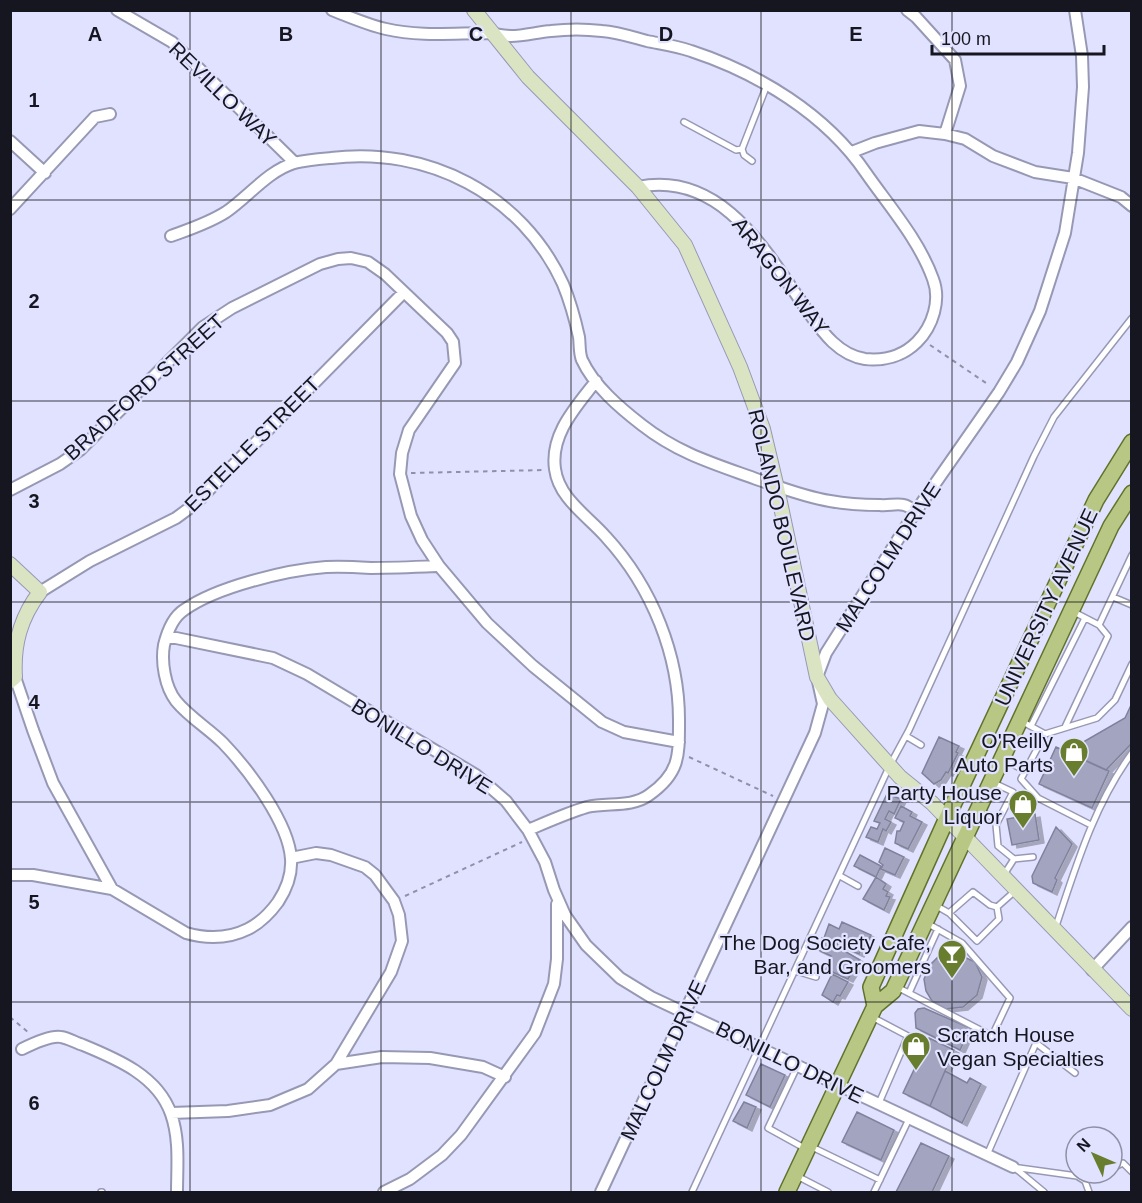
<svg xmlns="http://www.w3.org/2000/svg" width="1142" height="1203" font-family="Helvetica,sans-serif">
	<defs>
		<filter id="shadow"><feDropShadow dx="5" dy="3" stdDeviation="0" flood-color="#0004"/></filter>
	</defs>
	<rect width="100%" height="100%" fill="#e1e2ff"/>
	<path fill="#a3a5c0" stroke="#80829c" stroke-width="1.5" filter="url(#shadow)" d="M1132,703V743L1106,770L1066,752L1125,718Z
		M939,737L959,746L956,752L958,753L948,773L946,772L941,780L934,784L922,773Z
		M1056,747L1109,771L1092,808L1039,784Z
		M887,794L901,799L894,814L889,811L885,819L891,822L886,831L883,829L878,842L866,837L871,827L877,829L880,823L874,821Z
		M901,806L912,812L910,816L922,822L908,849L895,843L897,831H900L904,822L895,818Z
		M1035,814L1039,840L1012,845L1007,819Z
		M1056,827L1072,844L1055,878L1057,880L1052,892L1033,883L1032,876Z
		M885,848L904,857L895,875L881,869L883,865L879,862Z
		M860,855L881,866L876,877L854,866Z
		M876,877L886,884L883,889L888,892L886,896L890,897L884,910L863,899Z
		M842,922L871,935L864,950L861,949L859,954L824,938L829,924L839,929Z
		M822,938L860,960L848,979L826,969L831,956L816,949Z
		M950,953L960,955L975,962L982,977L977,995L963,1007L945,1009L932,1001L926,991L924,979L930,965L939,956Z
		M832,974L848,982L840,996L837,995L833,1002L822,995Z
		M924,1008L970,1028L960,1050L916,1028L915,1013L918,1009Z
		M929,1038L954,1050L930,1106L903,1093Z
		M761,1064L785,1075L770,1107L746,1095Z
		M945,1071L967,1083L970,1078L981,1084L962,1123L930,1106Z
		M744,1102L756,1107L747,1128L733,1121Z
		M857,1112L894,1130L881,1160L842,1142Z
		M921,1143L949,1156L932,1192H896Z"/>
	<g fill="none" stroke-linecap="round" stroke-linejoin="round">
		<g stroke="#9799b4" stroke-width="8">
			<path id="lane" d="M684,122L736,150L742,149L767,85
				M742,149L744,155L752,161
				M1113,597L1132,605
				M1099,625L1132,555
				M1023,722L1045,734L1021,779L1038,798L1091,825
				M1031,726L1085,618
				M1065,727L1108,636L1099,625L1072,611
				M1045,734L1097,718L1115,700L1132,664
				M906,736L921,745
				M1002,759L1026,771
				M994,783L1013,792L996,825L998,846L1014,859L1003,876
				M978,810L998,820
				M1014,859L1033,857
				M840,876L858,886
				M935,905L949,913L977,941L999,919L997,907L1015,891
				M949,913L973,892L990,905L997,907
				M1056,926C1076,866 1094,805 1132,753
				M796,971L816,977
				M897,987L992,1036L1010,998L962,943L925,922
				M909,993L938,929
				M872,1017L908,1036L879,1103
				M797,1067L768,1128L806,1149
				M812,1147L880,1180
				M987,1155L1036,1043L1075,1073
				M1013,1167L1077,1176L1085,1181L1089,1192
				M1015,1168L1044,1192
				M1112,1168L1123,1163L1132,1172
				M797,1176L828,1192
				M1085,1181L1102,1173
				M101,1192H102
				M692,1192L890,765L909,730L1034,456L1054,417L1132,318
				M874,1192L909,1119"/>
		</g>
		<g stroke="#9799b4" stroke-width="14">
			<path id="street" d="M117,10L172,42L295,163
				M332,10C350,17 368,25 386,29C420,37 454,33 489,33C496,34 504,36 511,36C524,36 538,32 551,31C567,29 586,29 602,31C617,32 632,37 647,41C662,44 677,46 691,51C758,73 826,114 866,173C889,206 919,240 933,279C941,300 933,326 917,342C903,356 884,361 865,359C839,355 823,333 809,313C768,255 723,170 638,187
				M907,10L916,17L955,60L960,86L945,134
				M10,141L45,173
				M852,152L875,143L919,131L945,134L965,139L993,156L1035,172L1073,178L1121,197L1132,206
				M10,209L95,117L110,114
				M171,236C190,229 209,223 226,212C248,197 268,171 294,163C306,160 319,159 331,158C427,146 522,194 563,284C570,301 575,319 579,337C580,344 579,353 582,360C594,386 620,408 642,425C679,454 715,464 759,480C782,488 805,497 830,501C846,504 863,505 880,505C888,506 897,503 904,505C908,506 912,509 916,511
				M10,490L60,464L80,450L203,327L232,308L320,264L338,259L351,258L368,262L385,274L447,333L453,342L455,363L409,430L402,453L400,474L411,516L422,540L439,566L487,623L533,666L602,722L624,732L679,742
				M40,592L90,561L176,518L195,504L403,293
				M166,638H176L273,658L307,674L476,775L506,801L528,830L545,862L554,890L565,915L586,945L620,978L651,997L1013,1167
				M15,677L33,730L53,783L112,889
				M528,830C547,822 567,813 587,807C608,802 631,808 649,795C679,774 679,757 679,724C680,656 652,587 606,537C588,516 559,499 555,469C550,434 576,407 596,381
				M291,858L316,853L331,855L365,867L375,875L394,901L399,915L402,941L391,972L336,1064
				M10,875H33L112,889L186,933C207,939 228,939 248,929C260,923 270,913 278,902C286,890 292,874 291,859C289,823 248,769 223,743C209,729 189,717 176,701C165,687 161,662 164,645C167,633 173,617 184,610C216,587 286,570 326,567C341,566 356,567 371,568C394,568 416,567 439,566
				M1092,970L1132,927
				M22,1049C30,1045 51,1035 61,1037C68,1038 76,1043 83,1045C117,1059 158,1076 171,1114C180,1139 177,1167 177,1192
				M171,1113L228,1111L270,1105L308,1089L336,1064L382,1057L430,1058L483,1067L505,1077
				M384,1192L410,1179L442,1155L461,1135L535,1033L554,984L557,959V904
				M601,1192L815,733L823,704L817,677L826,653L916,511L999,392L1017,362L1040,311L1065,233L1078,153L1083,87L1082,56L1075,10"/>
		</g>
		<g stroke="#9799b4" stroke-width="16">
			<path id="secondary" d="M474,10L528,77L638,187L685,245L740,367L763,429L777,488L817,677L830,699L900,777L932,803L1132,1009
				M10,564L40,592C20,618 13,645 15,677L10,681"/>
		</g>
		<g stroke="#60722b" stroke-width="18">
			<path id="primary" d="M875,1006L871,987L951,809L1096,500L1132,442
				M787,1192L875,1006L893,991L1111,526L1132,493"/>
		</g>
		<path stroke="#9091a6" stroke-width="2" stroke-dasharray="4.5 4.5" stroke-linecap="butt" d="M930,345L989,385
			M411,473L546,470
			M689,757L773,796
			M405,896L522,842
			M10,1017L29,1033"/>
		<use href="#lane" stroke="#fff" stroke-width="5"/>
		<use href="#street" stroke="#fff" stroke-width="10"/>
		<use href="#secondary" stroke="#dbe4c2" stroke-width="14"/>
		<use href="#primary" stroke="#b8c884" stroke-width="15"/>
	</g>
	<path fill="none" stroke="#15161f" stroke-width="1.5" stroke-opacity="0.55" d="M190,10V1192M381,10V1192M571,10V1192M761,10V1192M952,10V1192M10,200H1132M10,401H1132M10,602H1132M10,802H1132M10,1002H1132"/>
	<defs>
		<g id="shop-pin" transform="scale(1.5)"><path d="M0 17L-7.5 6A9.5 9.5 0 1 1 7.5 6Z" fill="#697d2e" stroke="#e1e2ff"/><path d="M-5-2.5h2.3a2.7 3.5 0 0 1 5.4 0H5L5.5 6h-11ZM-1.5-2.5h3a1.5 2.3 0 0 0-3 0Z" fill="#fff"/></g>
		<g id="bar-pin" transform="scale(1.5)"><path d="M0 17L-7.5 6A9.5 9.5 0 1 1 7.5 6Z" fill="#697d2e" stroke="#e1e2ff"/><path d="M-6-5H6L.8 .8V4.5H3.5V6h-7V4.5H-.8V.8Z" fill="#fff"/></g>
	</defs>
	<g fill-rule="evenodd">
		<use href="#shop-pin" x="1074" y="752"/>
		<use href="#shop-pin" x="1023" y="804"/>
		<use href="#bar-pin" x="952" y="954"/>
		<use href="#shop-pin" x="916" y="1046"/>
	</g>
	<g text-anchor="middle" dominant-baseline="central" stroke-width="4.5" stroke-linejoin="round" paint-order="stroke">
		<g font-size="21" fill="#15161f" stroke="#e1e2ff">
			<text transform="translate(223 94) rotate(44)">REVILLO WAY</text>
			<text transform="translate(781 276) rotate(52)">ARAGON WAY</text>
			<text transform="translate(144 387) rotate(-42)">BRADFORD STREET</text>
			<text transform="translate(252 444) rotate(-45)">ESTELLE STREET</text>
			<text transform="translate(782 525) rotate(77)">ROLANDO BOULEVARD</text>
			<text transform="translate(888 557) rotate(-57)">MALCOLM DRIVE</text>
			<text transform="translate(1046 607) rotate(-65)">UNIVERSITY AVENUE</text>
			<text transform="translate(422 746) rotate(32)">BONILLO DRIVE</text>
			<text transform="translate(663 1060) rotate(-65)">MALCOLM DRIVE</text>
			<text transform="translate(790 1062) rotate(26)">BONILLO DRIVE</text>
		</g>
		<g font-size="21" fill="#15161f" stroke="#e1e2ff" text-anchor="end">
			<text x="1053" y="740">O'Reilly<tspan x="1053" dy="24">Auto Parts</tspan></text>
			<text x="1002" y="792">Party House<tspan x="1002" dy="24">Liquor</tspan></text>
			<text x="931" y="942">The Dog Society Cafe,<tspan x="931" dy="24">Bar, and Groomers</tspan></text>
			<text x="937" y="1034" text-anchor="start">Scratch House<tspan x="937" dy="24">Vegan Specialties</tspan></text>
		</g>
	</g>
	<g font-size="20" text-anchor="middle" font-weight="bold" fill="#15161f" stroke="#e1e2ff" stroke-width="4.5" stroke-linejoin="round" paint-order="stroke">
		<text x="95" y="41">A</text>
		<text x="286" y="41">B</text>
		<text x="476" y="41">C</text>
		<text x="666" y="41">D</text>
		<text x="856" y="41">E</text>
		<text x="34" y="107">1</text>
		<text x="34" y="308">2</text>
		<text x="34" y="508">3</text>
		<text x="34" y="709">4</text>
		<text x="34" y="909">5</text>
		<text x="34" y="1110">6</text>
	</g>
	<rect width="1142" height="1203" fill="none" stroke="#15161f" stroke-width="24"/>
	<g transform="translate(1094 1155) rotate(314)"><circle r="28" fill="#e1e2ff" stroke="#8f90a5" stroke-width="1.5"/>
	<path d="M0-4.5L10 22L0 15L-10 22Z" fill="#697d2e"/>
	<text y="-9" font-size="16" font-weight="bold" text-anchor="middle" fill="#15161f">N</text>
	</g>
	<path d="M932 45v9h172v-9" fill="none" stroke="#15161f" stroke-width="3"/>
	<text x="941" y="45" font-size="18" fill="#15161f" stroke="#e1e2ff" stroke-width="4.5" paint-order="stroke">100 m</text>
</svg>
